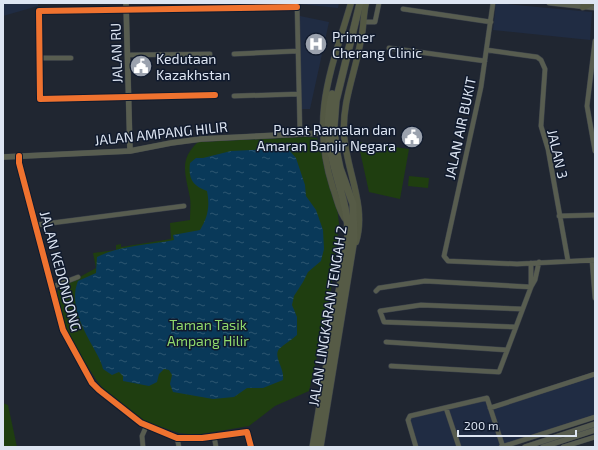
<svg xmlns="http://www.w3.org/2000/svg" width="598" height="450" font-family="'Exo 2',sans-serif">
	<defs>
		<pattern id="water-ripples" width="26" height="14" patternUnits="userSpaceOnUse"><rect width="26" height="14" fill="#093959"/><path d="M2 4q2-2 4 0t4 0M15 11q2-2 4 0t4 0" fill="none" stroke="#2c5671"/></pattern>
	</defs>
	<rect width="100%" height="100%" fill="#202631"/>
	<path fill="#202c43" d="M3,3H38V6L3,16Z
		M224,3H339L338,8L299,4L224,6Z
		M496,3L592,12L590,40L493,30Z
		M300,16L329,22L310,109H301Z
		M595,376V415L503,444L492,409Z
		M486,400L501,445L496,447H418L409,418Z"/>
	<path fill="#1f3e10" d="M307,137L317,138L337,206L339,224L329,305L309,391L275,406L249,426L196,435L179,433L152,424L142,420L123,407L104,390L95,378L73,344L64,325L57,293L58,289L96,268L93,253L116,250V245L121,244V247L171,239L170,223L190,220C190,213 191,205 190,198C186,175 178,160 198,142Z
		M358,142L409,149L400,199L369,192Z
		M409,176L429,178L428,188L408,186Z
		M3,403L8,405L17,447H3Z"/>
	<path fill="url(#water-ripples)" d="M274,149L289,150L296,158L305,185L306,196L316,210L323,230L324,249L321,261L308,272L303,282L294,296L292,305L297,317V335C292,340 284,344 279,349C273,357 285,369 283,380L263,388H247L234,397L213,399L173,392L170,384L172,375L169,370L164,369L159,374L157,382L149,386L123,381V376L119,372L112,375L103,369C101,360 97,355 93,347C82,327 69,303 78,281L96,273L97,257C121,245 149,245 174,240L173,235L200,230C208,217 210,206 207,191C193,186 188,179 190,163L196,158H203L231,151Z"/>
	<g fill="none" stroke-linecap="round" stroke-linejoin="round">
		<g stroke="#3c424a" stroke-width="5.5">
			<path id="minor" d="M297,3L300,134
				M493,3L481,87L444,256L448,261L517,264L595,260
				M549,3L595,8
				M403,9L491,22
				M364,22H375L379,3
				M595,41L587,106L595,151
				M389,48L485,61
				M487,50L537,57L541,60L545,69L541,126L548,149L568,261
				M234,54L298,51
				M128,55L210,54
				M39,58H71
				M215,95L40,99L39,11L297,7
				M234,96L299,94
				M19,156V163L63,330L92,383L99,390L141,423L177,438H202L247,432L251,447
				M559,216L595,215
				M36,225L184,206
				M592,260L595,298
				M52,287L78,277
				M531,287V263
				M376,291L379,288L425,281L531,287
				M516,327L384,322L380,311L421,305L522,309
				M386,342L507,350
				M391,366L499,372L531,287L535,280L539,262
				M446,408L459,447
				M490,408L595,374
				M214,436L216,447
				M177,438L179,447
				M143,447L142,436L146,427
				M416,447L408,420L410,416L487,398L503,447
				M501,447L595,417
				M563,447L595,437"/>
		</g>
		<g stroke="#3c424a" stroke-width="6">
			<path id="tertiary" d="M126,3L130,151
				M3,157L130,151L171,143L201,139L322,133
				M525,447L595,424
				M543,447L595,430"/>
		</g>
		<g stroke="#3c424a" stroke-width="7">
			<path id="secondary" d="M583,7L592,3
				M347,221C339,213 337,198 333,188C310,116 331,71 351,3
				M356,242C367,206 346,170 344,134C342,101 356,71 361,39C364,27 363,15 366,3"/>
		</g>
		<g stroke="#3c424a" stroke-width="8">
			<path id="trunk" d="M313,447L348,238C349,211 339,188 333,162C327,140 327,116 332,94
				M320,447L354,239L353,204L340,168L336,149L334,127L336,101L360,3"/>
		</g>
		<use href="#minor" stroke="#585d50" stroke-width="4.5"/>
		<use href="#tertiary" stroke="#585d50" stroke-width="5.5"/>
		<use href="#secondary" stroke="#535843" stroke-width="6"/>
		<use href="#trunk" stroke="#565b46" stroke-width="7"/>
		<g stroke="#101a2d" stroke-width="8">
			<path id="cycleway" d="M215,95L40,99L39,11L297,7
				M19,156V163L63,330L92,383L99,390L141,423L177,438H202L247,432L251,447"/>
		</g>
		<use href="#cycleway" stroke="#ef722f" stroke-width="6"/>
	</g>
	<defs>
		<g id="hospital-disc" transform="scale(1.15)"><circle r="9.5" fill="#9ba2ae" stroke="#101a2d"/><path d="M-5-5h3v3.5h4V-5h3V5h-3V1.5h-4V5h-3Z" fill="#fff"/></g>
		<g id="civic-disc" transform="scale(1.15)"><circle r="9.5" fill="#9ba2ae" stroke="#101a2d"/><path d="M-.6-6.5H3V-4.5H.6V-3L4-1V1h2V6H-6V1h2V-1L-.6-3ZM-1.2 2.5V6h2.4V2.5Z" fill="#fff"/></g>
	</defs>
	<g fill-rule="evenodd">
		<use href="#hospital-disc" x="316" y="44"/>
		<use href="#civic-disc" x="141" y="66"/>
		<use href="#civic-disc" x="412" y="137"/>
	</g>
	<g text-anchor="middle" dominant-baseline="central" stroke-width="3" stroke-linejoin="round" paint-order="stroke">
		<g font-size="14" fill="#dde5f2" stroke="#101a2d" text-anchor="start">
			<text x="332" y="36">Primer<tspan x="332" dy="16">Cherang Clinic</tspan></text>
			<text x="156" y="58">Kedutaan<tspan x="156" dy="16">Kazakhstan</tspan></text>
			<text x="396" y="129" text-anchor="end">Pusat Ramalan dan<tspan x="396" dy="16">Amaran Banjir Negara</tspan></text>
		</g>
		<g font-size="14" fill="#dde5f2" stroke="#101a2d">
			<text transform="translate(116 53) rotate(-92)">JALAN RU</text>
			<text transform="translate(460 128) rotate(-78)">JALAN AIR BUKIT</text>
			<text transform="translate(161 133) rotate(-6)">JALAN AMPANG HILIR</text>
			<text transform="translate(558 154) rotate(77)">JALAN 3</text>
			<text transform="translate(61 271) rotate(75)">JALAN KEDONDONG</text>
			<text transform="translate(327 316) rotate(-81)">JALAN LINGKARAN TENGAH 2</text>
		</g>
		<g font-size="14" fill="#8fd96d" stroke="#101a2d">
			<text x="208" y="324">Taman Tasik<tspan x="208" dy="16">Ampang Hilir</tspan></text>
		</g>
	</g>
	<rect width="598" height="450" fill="none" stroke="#dde5f2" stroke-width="8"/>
	<path d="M458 430v6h118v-6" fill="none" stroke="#dde5f2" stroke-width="2"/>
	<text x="464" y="430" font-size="12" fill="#dde5f2" stroke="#101a2d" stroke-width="3" paint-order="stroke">200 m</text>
</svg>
